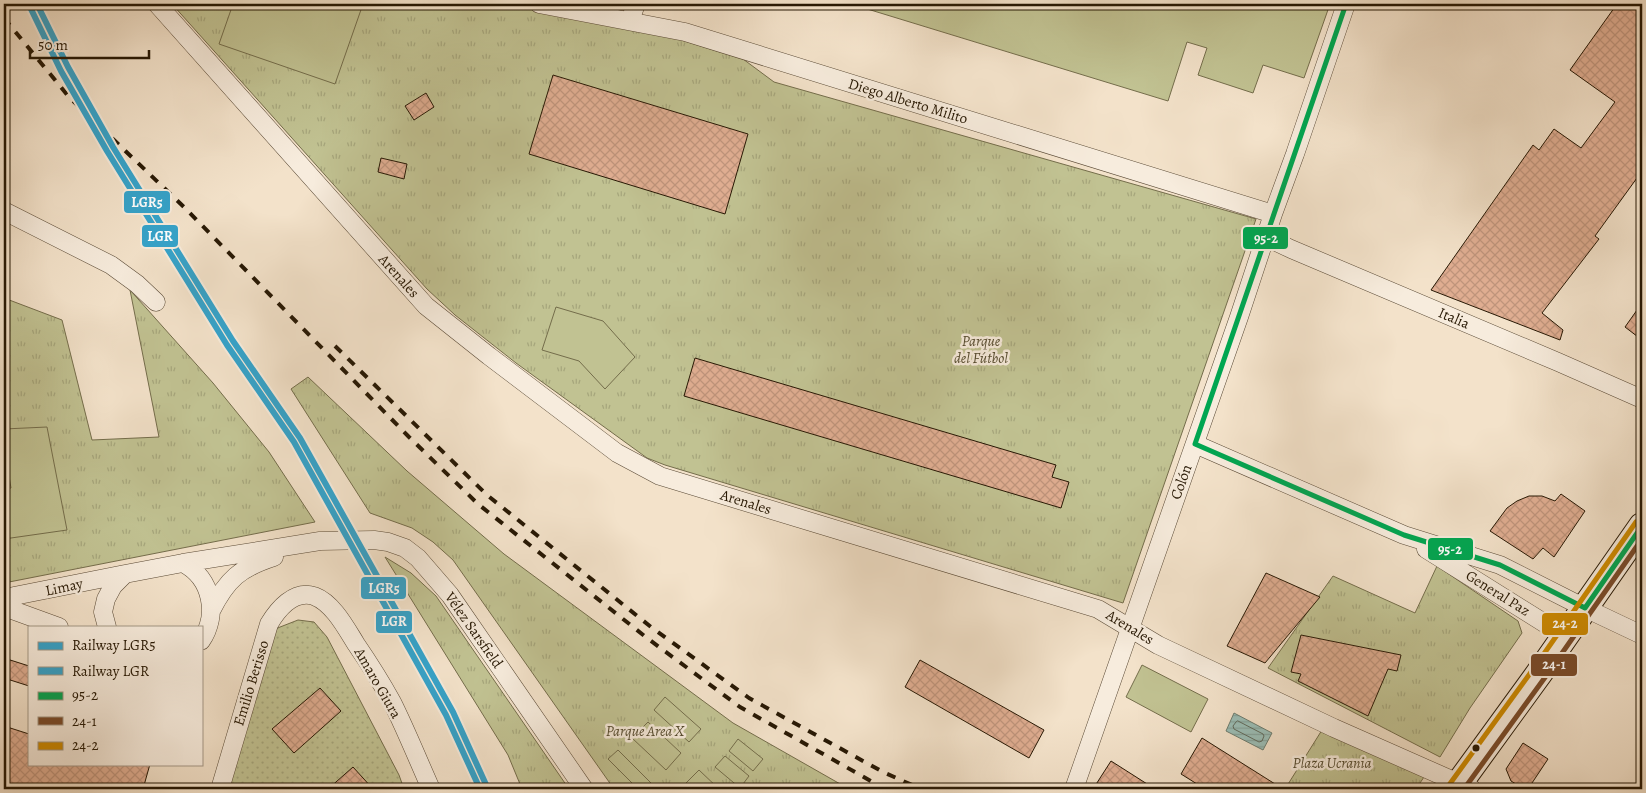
<svg xmlns="http://www.w3.org/2000/svg" width="1646" height="793" font-family="Alegreya,serif">
	<defs>
		<pattern id="grass-dots" width="8" height="8" patternUnits="userSpaceOnUse" patternTransform="scale(1.25)"><rect width="8" height="8" fill="#c1c292"/><path d="M2 2h.1M6 6h.1" fill="none" stroke="#a6a67c" stroke-width="1.8" stroke-linecap="round"/></pattern>
		<pattern id="park-tufts" width="24" height="20" patternUnits="userSpaceOnUse" patternTransform="scale(1.25)"><rect width="24" height="20" fill="#c1c292"/><path d="M3 7l-1-3M5 7V3M7 7l1-3M15 17l-1-3M17 17v-4M19 17l1-3" fill="none" stroke="#a6a67c"/></pattern>
		<pattern id="water-rules" width="6" height="5" patternUnits="userSpaceOnUse" patternTransform="scale(1.25)"><rect width="6" height="5" fill="#9bbeb6"/><path d="M0 2.5h6" fill="none" stroke="#86a39b"/></pattern>
		<pattern id="building-cross-hatch" width="8" height="8" patternUnits="userSpaceOnUse" patternTransform="scale(1.25)"><rect width="8" height="8" fill="#dfad91"/><path d="M0 0l8 8M0 8l8-8" fill="none" stroke="#bf947b"/></pattern>
	</defs>
	<rect width="100%" height="100%" fill="#f3e2ca"/>
	<filter id="stains"><feTurbulence type="fractalNoise" baseFrequency=".004" numOctaves="4"/><feColorMatrix values="0 0 0 0 .2 0 0 0 0 .09 0 0 0 0 .02 0 0 0 .5 -.17"/></filter>
	<radialGradient id="worn" r=".72"><stop offset=".6" stop-color="#630" stop-opacity="0"/><stop offset="1" stop-color="#630" stop-opacity=".3"/></radialGradient>
	<path fill="url(#grass-dots)" stroke="#746d4b" d="M298,620L314,622L327,637L399,775L404,789H228L275,629Z"/>
	<path fill="url(#park-tufts)" stroke="#746d4b" d="M172,4H513L539,11L672,37L743,59L774,82L1256,219L1123,603L665,465L647,458L516,363L455,315L427,289Z
		M130,290L213,383L269,452L315,522L4,583V298L62,320L92,440L159,437Z
		M308,377L407,471L504,554L733,723L849,789H614L453,560L433,542L412,528L370,513L291,389Z
		M385,557L411,573L436,596L569,789H522L508,755Z
		M1437,566L1518,621L1522,633L1470,708L1440,757L1268,668L1333,576L1415,613Z
		M1322,730L1424,777L1416,789H1285Z"/>
	<path fill="#c1c292" stroke="#746d4b" d="M233,4H363L335,84L219,44Z
		M851,4H1330L1304,78L1263,65L1253,93L1198,75L1207,48L1187,42L1168,101Z
		M556,307L603,321L635,357L605,389L579,361L542,350Z
		M47,427L67,530L4,539V489L11,488L4,447V429Z
		M1142,665L1208,699L1191,732L1126,697Z
		M665,697L701,729L689,742L654,710Z
		M648,722L681,753L666,770L632,738Z
		M738,739L763,759L753,771L729,751Z
		M618,750L654,786L651,789H638L608,759Z
		M725,756L749,776L740,788L715,767Z
		M699,770L719,789H686L683,786Z"/>
	<path fill="url(#water-rules)" stroke="#6d7c6f" d="M1234,713L1272,733L1263,750L1226,731Z"/>
	<g fill="none" stroke-linecap="round" stroke-linejoin="round">
		<path stroke="#616b5d" stroke-width="1" d="M1238,721L1263,734L1264,736L1262,741L1259,742L1234,729L1233,726L1236,722Z"/>
	</g>
	<path fill="url(#building-cross-hatch)" stroke="#271804" d="M1617,4H1642V171L1595,236L1599,239L1542,313L1563,330L1560,340L1431,290L1533,145L1539,150L1554,129L1581,148L1615,102L1570,70Z
		M553,75L748,134L725,214L529,154Z
		M426,93L434,107L414,120L405,106Z
		M381,158L407,164L404,179L378,172Z
		M1642,303V340L1625,327Z
		M695,358L1056,465L1052,477L1069,482L1061,508L684,396Z
		M1561,494L1585,511L1554,557L1543,548L1533,559L1490,531L1507,508L1517,501L1529,496H1542L1555,501Z
		M1266,573L1320,597L1265,663L1227,646Z
		M1301,635L1401,655L1397,671L1388,669L1368,716L1298,681L1301,674L1291,672Z
		M7,659L29,666V686L4,678V669Z
		M920,660L1044,730L1029,758L905,687Z
		M320,688L341,711L294,753L272,729Z
		M4,726L29,734V764H150L143,789H4Z
		M1202,738L1283,789H1205L1181,774Z
		M1523,743L1548,759L1528,789H1524L1511,781L1506,769Z
		M1111,761L1155,789H1093Z
		M353,767L373,789H328Z"/>
	<g fill="none" stroke-linecap="round" stroke-linejoin="round">
		<g stroke="#5a4a36" stroke-width="19">
			<path id="street" d="M157,4L426,306L489,356L617,453L660,476L1098,609L1158,645L1334,728L1472,789
				M539,4L685,32L1273,214
				M630,21L636,4
				M4,211L111,265L137,284L156,302
				M1266,237L1291,249L1558,362L1642,399
				M1195,444L1404,535L1500,565L1585,608L1642,635
				M1426,549L1565,636
				M183,563L320,541L374,540L388,542L405,548L418,558L450,595L584,789
				M4,598L125,574
				M4,607L59,627
				M211,611C227,579 240,568 274,557
				M107,627L103,612L106,599L113,586L125,574L183,563C212,578 219,615 201,641
				M220,789L269,624C278,609 294,590 314,596C333,603 346,628 356,644C369,663 381,682 392,702C406,730 418,760 431,789
				M1074,789L1239,317L1273,214L1295,154L1346,4"/>
		</g>
		<g stroke="#271804" stroke-width="28">
			<path id="secondary" d="M1455,789L1540,672L1642,526"/>
		</g>
		<use href="#street" stroke="#f7ecdd" stroke-width="18"/>
		<use href="#secondary" stroke="#f7ecdd" stroke-width="26"/>
		<path stroke="#271804" stroke-width="4" stroke-dasharray="9 9" stroke-linecap="butt" d="M4,18L69,97L185,208L409,437L478,504L647,638L740,707L885,789
			M335,346L487,495L651,627L749,698L883,772L921,789"/>
		<g stroke="#f7ecdd" stroke-width="9">
			<path id="bus-1" d="M1346,4L1195,444L1404,535L1500,565L1585,608L1642,526"/>
		</g>
		<g stroke="#f7ecdd" stroke-width="9">
			<path id="bus-2" d="M1464,789L1546,676L1642,539"/>
		</g>
		<g stroke="#f7ecdd" stroke-width="9">
			<path id="bus-3" d="M1449,785L1534,668L1636,522"/>
		</g>
		<use href="#bus-1" stroke="#00a651" stroke-width="5"/>
		<use href="#bus-2" stroke="#7a4b2a" stroke-width="5"/>
		<use href="#bus-3" stroke="#cd8a01" stroke-width="5"/>
		<g stroke="#f7ecdd" stroke-width="10">
			<path id="rail-1" d="M37,4L68,67L113,147L233,341L300,438L453,712L488,789"/>
		</g>
		<g stroke="#f7ecdd" stroke-width="10">
			<path id="rail-2" d="M30,7L61,71L107,151L227,345L294,442L446,715L480,789"/>
		</g>
		<use href="#rail-1" stroke="#35a3ca" stroke-width="6"/>
		<use href="#rail-2" stroke="#35a3ca" stroke-width="6"/>
	</g>
	<circle fill="#271804" stroke="#f7ecdd" stroke-width="2" cx="1476" cy="748" r="4.5"/>
	<g text-anchor="middle" dominant-baseline="central" stroke-width="5" stroke-linejoin="round" paint-order="stroke">
		<g font-size="15" fill="#271804" stroke="#f7ecdd">
			<text transform="translate(908 101) rotate(17)">Diego Alberto Milito</text>
			<text transform="translate(399 276) rotate(48)">Arenales</text>
			<text transform="translate(1454 318) rotate(23)">Italia</text>
			<text transform="translate(1181 482) rotate(-70)">Colón</text>
			<text transform="translate(746 502) rotate(17)">Arenales</text>
			<text transform="translate(64 587) rotate(-12)">Limay</text>
			<text transform="translate(1498 593) rotate(32)">General Paz</text>
			<text transform="translate(1130 627) rotate(31)">Arenales</text>
			<text transform="translate(474 630) rotate(55)">Vélez Sarsfield</text>
			<text transform="translate(251 683) rotate(-73)">Emilio Berisso</text>
			<text transform="translate(378 683) rotate(60)">Amaro Giura</text>
		</g>
		<g font-size="15" font-style="italic" fill="#554b2f" stroke="#f7ecdd">
			<text x="981" y="341">Parque<tspan x="981" dy="17">del Fútbol</tspan></text>
			<text x="645" y="731">Parque Area X</text>
			<text x="1332" y="763">Plaza Ucrania</text>
		</g>
	</g>
	<g stroke="#f7ecdd" stroke-width="2">
		<rect x="123" y="190" width="48" height="24" rx="5" fill="#35a3ca"/>
		<rect x="141" y="224" width="38" height="24" rx="5" fill="#35a3ca"/>
		<rect x="1242" y="226" width="47" height="24" rx="5" fill="#00a651"/>
		<rect x="1427" y="537" width="47" height="24" rx="5" fill="#00a651"/>
		<rect x="360" y="576" width="47" height="24" rx="5" fill="#35a3ca"/>
		<rect x="375" y="610" width="38" height="24" rx="5" fill="#35a3ca"/>
		<rect x="1541" y="612" width="48" height="24" rx="5" fill="#cd8a01"/>
		<rect x="1530" y="653" width="48" height="24" rx="5" fill="#7a4b2a"/>
	</g>
	<g font-size="14" text-anchor="middle" font-weight="bold" fill="#fff">
		<text x="147" y="207">LGR5</text>
		<text x="160" y="241">LGR</text>
		<text x="1266" y="243">95-2</text>
		<text x="1450" y="554">95-2</text>
		<text x="384" y="593">LGR5</text>
		<text x="394" y="626">LGR</text>
		<text x="1565" y="628">24-2</text>
		<text x="1554" y="669">24-1</text>
	</g>
	<rect width="1646" height="793" fill="none" stroke="#f3e2ca" stroke-width="20"/>
	<rect x="5" y="5" width="1636" height="783" fill="none" stroke="#271804" stroke-width="2.5"/>
	<rect x="10" y="10" width="1626" height="773" fill="none" stroke="#271804"/>
	<rect x="28" y="626" width="175" height="140" fill="#f7ecdd" stroke="#a49786"/>
	<rect x="38" y="642" width="25" height="8" fill="#35a3ca" stroke="#a49786"/>
	<text x="72" y="650" font-size="15" fill="#271804">Railway LGR5</text>
	<rect x="38" y="667" width="25" height="8" fill="#35a3ca" stroke="#a49786"/>
	<text x="72" y="676" font-size="15" fill="#271804">Railway LGR</text>
	<rect x="38" y="692" width="25" height="8" fill="#00a651" stroke="#a49786"/>
	<text x="72" y="700" font-size="15" fill="#271804">95-2</text>
	<rect x="38" y="717" width="25" height="8" fill="#7a4b2a" stroke="#a49786"/>
	<text x="72" y="726" font-size="15" fill="#271804">24-1</text>
	<rect x="38" y="742" width="25" height="8" fill="#cd8a01" stroke="#a49786"/>
	<text x="72" y="750" font-size="15" fill="#271804">24-2</text>
	<path d="M30 50v8h119v-8" fill="none" stroke="#271804" stroke-width="2.5"/>
	<text x="38" y="50" font-size="15" fill="#271804" stroke="#f7ecdd" stroke-width="4" paint-order="stroke">50 m</text>
	<rect width="100%" height="100%" filter="url(#stains)"/>
	<rect width="100%" height="100%" fill="url(#worn)"/>
</svg>
